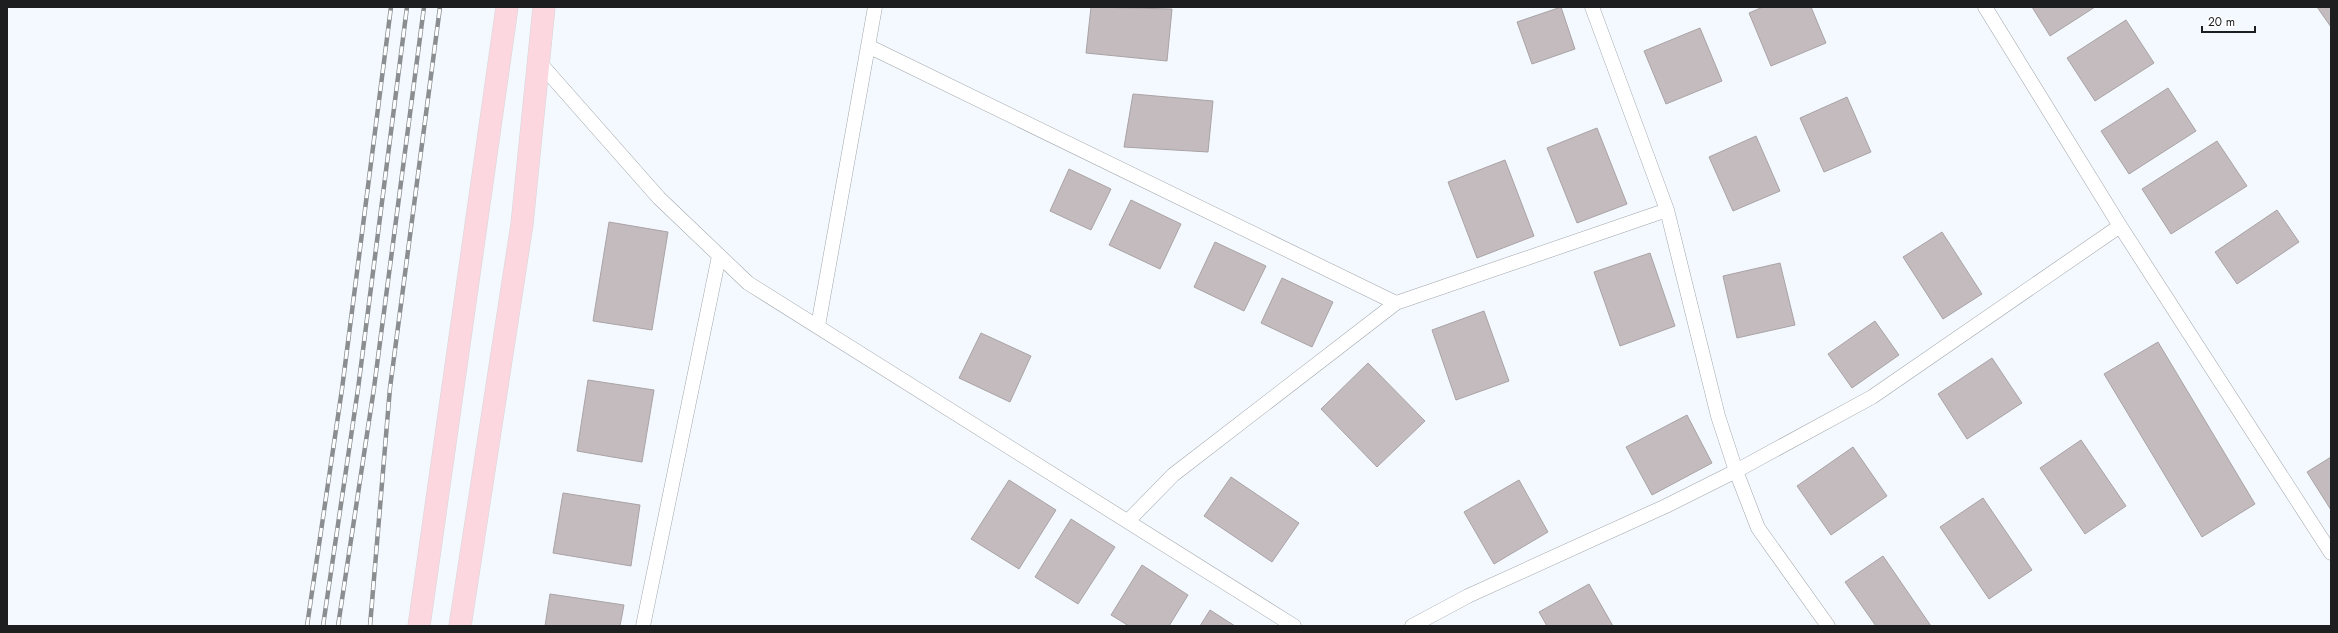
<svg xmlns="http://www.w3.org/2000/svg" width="2338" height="633" font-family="Jost,sans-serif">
	<rect width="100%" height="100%" fill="#f3f9fe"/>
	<path fill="#c3bbbe" stroke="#aaa3a6" d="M1091,7L1172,9L1167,61L1086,53Z
		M1561,7L1575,49L1532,64L1517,22Z
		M1763,7H1811L1826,43L1771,66L1749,13Z
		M2032,7H2095L2050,36Z
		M2317,7H2331V27Z
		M2126,20L2154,63L2095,101L2067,58Z
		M1700,28L1722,81L1666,104L1644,51Z
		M2168,88L2196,131L2129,174L2101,131Z
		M1133,94L1213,101L1208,152L1124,147Z
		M1847,97L1871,152L1824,172L1800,118Z
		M1597,128L1627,204L1577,223L1547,148Z
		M1756,136L1780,191L1733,211L1709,157Z
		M2217,141L2247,186L2171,234L2142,189Z
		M1505,160L1534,236L1477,258L1448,182Z
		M1069,169L1111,189L1091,230L1050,211Z
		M1131,200L1181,224L1160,269L1109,245Z
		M2277,210L2299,242L2237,284L2215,252Z
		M609,222L668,232L652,330L593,321Z
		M1942,232L1982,294L1943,319L1903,257Z
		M1215,242L1266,266L1244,311L1194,287Z
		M1650,253L1675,326L1620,346L1594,272Z
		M1780,263L1795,325L1737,338L1723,276Z
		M1282,278L1333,302L1312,347L1261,323Z
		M1484,311L1509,381L1456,400L1432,330Z
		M1875,321L1899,355L1852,388L1828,354Z
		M981,333L1031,356L1010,402L959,378Z
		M2158,342L2255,504L2202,537L2104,374Z
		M1992,358L2022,403L1967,439L1938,394Z
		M1368,363L1425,421L1377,467L1321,409Z
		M588,380L654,390L642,462L577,451Z
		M1687,415L1712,463L1652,495L1626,447Z
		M2081,440L2126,506L2085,534L2040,468Z
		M1853,447L1887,496L1831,535L1797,486Z
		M2331,457V510L2307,472Z
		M1231,477L1299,523L1272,562L1204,516Z
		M1009,480L1056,510L1019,569L971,539Z
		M1519,480L1548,532L1494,564L1464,512Z
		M563,493L640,505L631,566L553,553Z
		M1983,498L2032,570L1989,599L1940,527Z
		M1071,519L1115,547L1078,604L1035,577Z
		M1883,556L1931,626H1876L1845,582Z
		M1142,565L1188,595L1169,626H1129L1111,615Z
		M1589,584L1613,626H1547L1539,612Z
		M550,594L624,605L620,626H545Z
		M1210,610L1235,626H1200Z"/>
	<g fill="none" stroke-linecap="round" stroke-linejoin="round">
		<g stroke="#a0a5aa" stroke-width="15">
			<path id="street" d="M1592,7L1667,210L1718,416L1736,471L1758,528L1828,626
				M1985,7L2120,226L2331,553
				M868,46L1396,303L1667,210
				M539,62L659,198L748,283L1294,626
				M818,326L875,7
				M1128,521L1173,475L1396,303
				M643,626L719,256
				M1412,626L1468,596L1666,506L1736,471L1872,397L2120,226"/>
		</g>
		<g stroke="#d6d6d7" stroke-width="23">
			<path id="primary" d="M419,626L507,7
				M460,626L522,224L544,7"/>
		</g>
		<use href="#street" stroke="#fff" stroke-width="14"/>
		<use href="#primary" stroke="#fdd7e0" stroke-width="22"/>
		<g stroke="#8a8e91" stroke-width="4.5">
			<path id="rail" d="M307,626L342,389L391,7
				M323,626L358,389L407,7
				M338,626L374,388L424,7
				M370,626L390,388L440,7"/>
		</g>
		<use href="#rail" stroke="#fff" stroke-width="3" stroke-dasharray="9" stroke-linecap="butt"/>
	</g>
	<rect width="2338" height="633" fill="none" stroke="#1c1e20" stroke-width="16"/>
	<path d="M2202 26v6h53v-6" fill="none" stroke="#1c1e20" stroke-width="2"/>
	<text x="2208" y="26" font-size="12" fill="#1c1e20" stroke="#ffffff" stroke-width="3" paint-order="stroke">20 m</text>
</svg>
